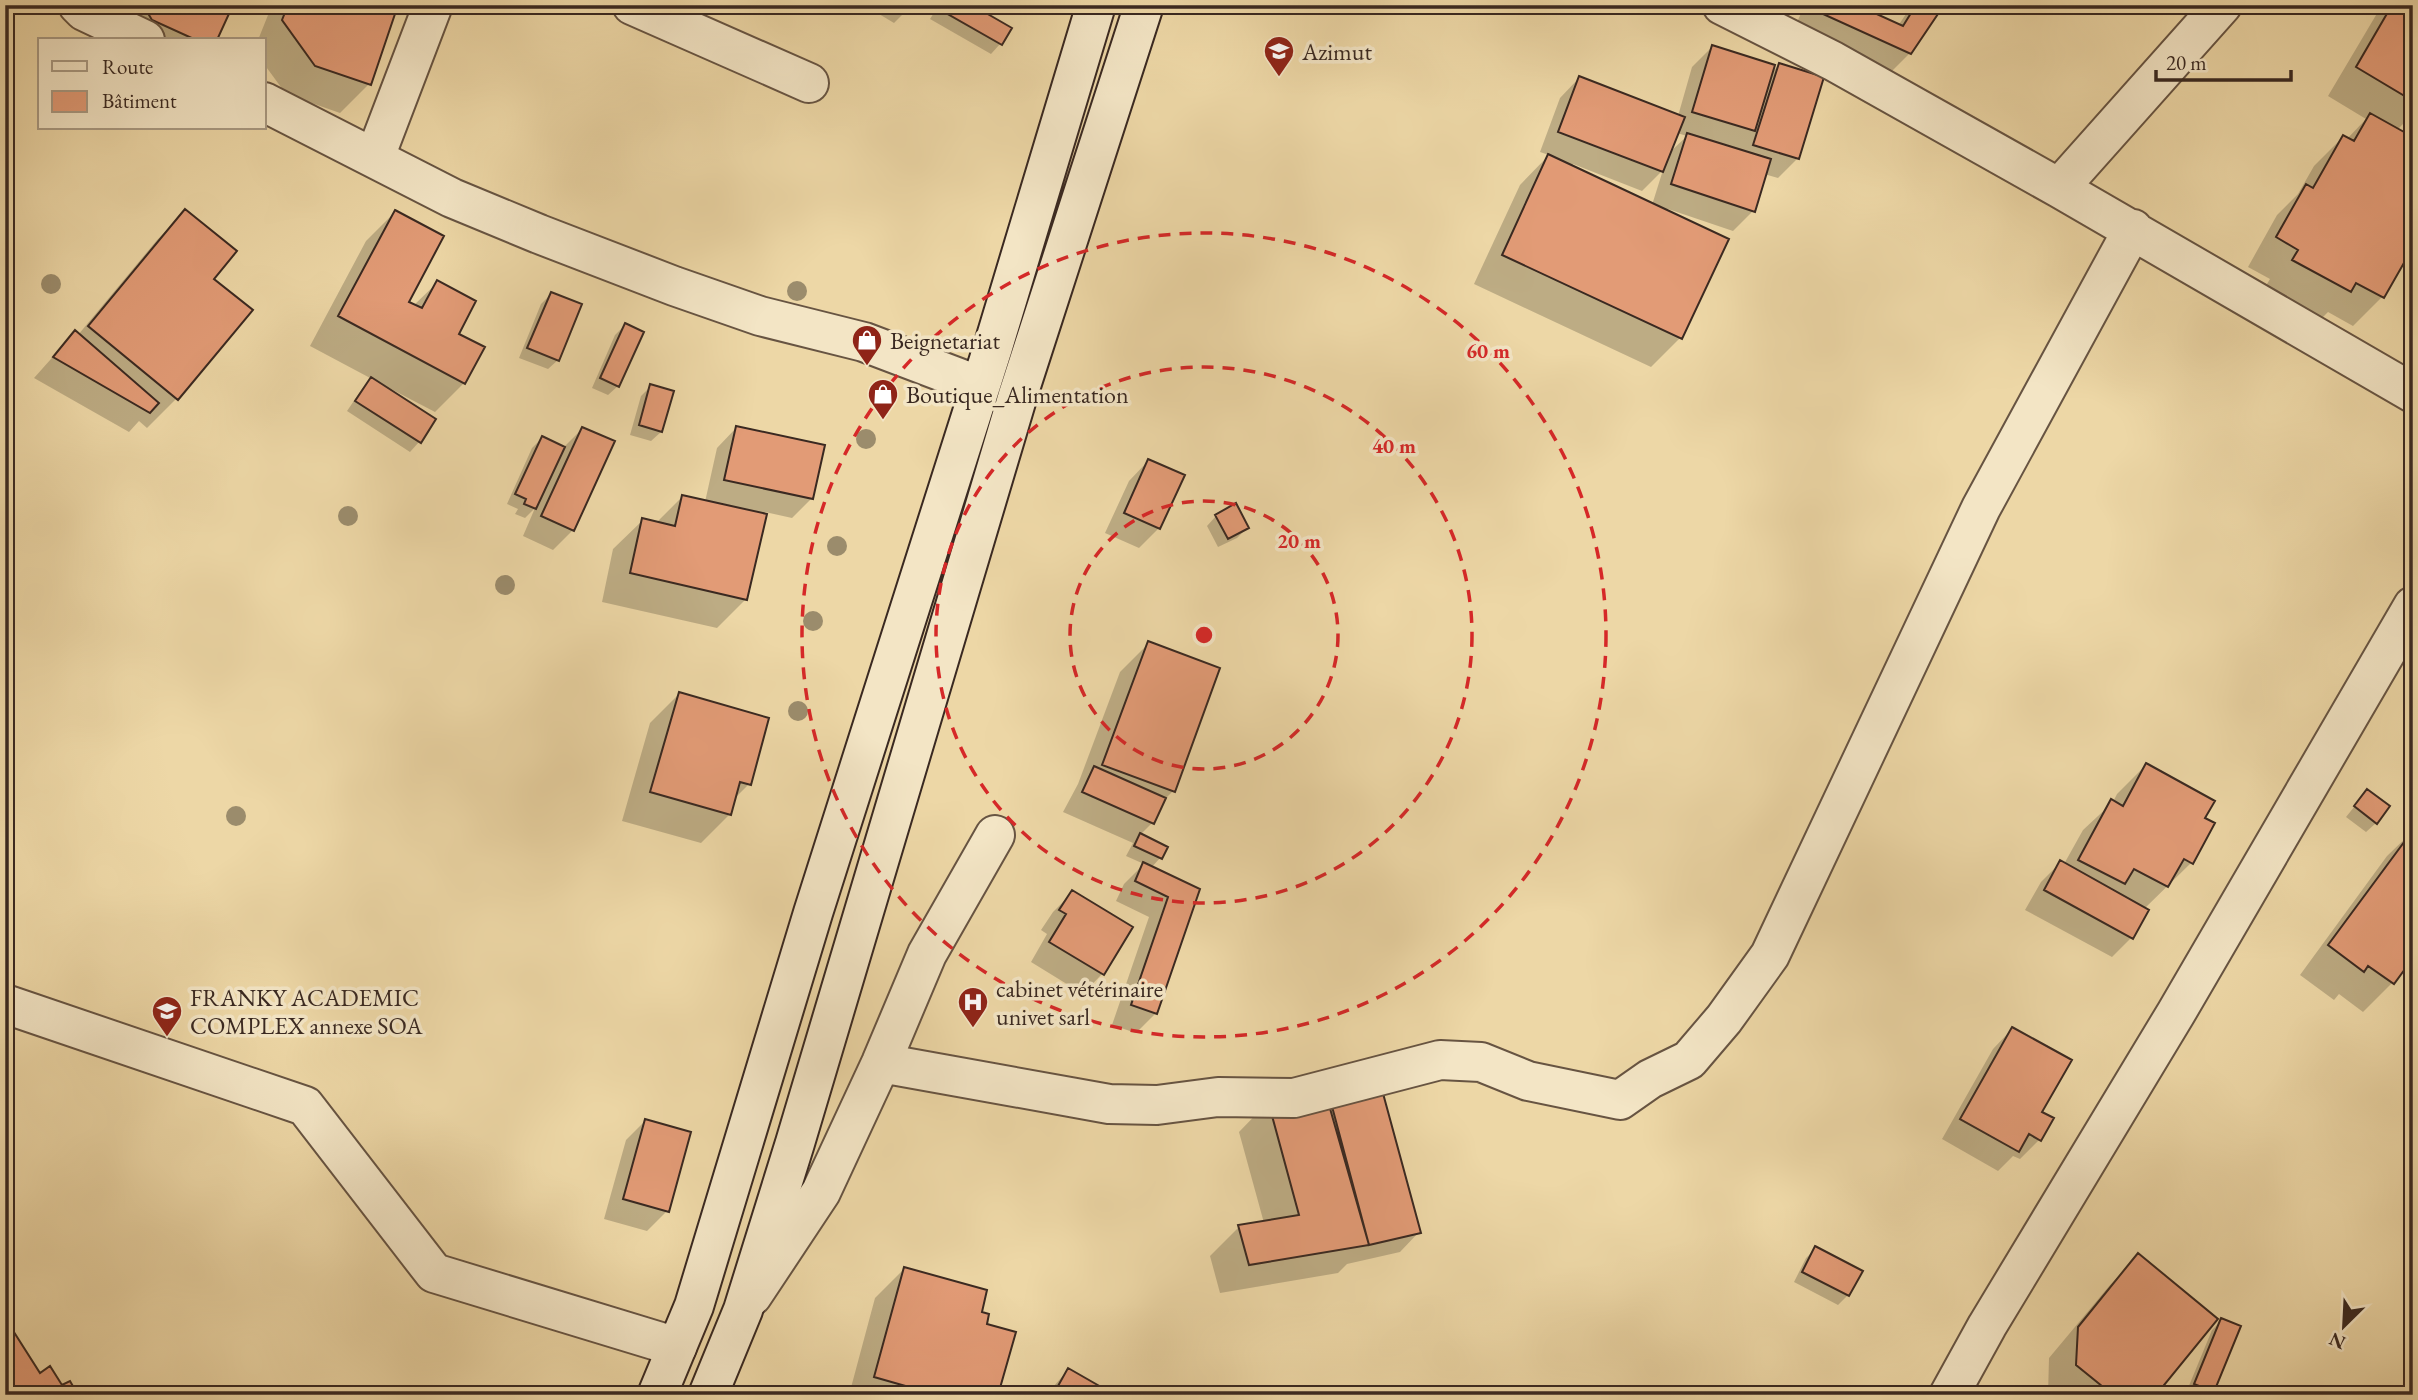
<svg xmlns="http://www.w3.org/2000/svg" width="2418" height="1400" font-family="'EB Garamond',serif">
	<rect width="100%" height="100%" fill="#edd7a6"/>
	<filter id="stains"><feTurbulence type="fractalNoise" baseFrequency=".00286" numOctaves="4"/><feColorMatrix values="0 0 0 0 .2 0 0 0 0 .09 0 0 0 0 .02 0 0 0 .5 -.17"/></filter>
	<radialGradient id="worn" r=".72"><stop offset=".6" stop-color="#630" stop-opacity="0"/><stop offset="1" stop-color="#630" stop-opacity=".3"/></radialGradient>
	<path fill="#0003" fill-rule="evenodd" d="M120,5H231L215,40H135L117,13Z
		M272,5H397L369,84L340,113L286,94L264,64V40H258Z
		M864,5H912L894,23Z
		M939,5H969L978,10L974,5H986L979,11L1009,29L1000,44L991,54L930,19Z
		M1281,5H1294L1289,10Z
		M1366,5H1384L1378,11Z
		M1808,5H1852L1898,26L1912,5H1942L1910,53L1890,73L1794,29L1802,11Z
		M2382,5H2413V114L2397,130L2413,243L2382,297L2353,326L2328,312L2320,320L2264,289L2270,279L2248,267L2277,215L2298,194L2314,166L2343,137L2347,139L2366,119L2328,96Z
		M1712,47L1771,73L1779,65L1798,158L1778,178L1764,174L1753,211L1733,231L1668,209L1680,338L1651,367L1474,284L1520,185L1549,155L1540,152L1560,98L1579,78L1678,116L1692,67ZM1677,133L1687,136L1668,154ZM1573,164L1642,191L1663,170L1652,205L1572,167Z
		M186,211L212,279L250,310L176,399L147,428L139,421L129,432L34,378L75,332L78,335L157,240Z
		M395,212L406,302L413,306L438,282L456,334L464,383L435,412L389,388L388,390L434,419L419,442L410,452L347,411L362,389L372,379L310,346L366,241Z
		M551,294L558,360L548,369L519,358L541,304Z
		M625,325L618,386L608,395L592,388L615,335Z
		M651,386L661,432L651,441L630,435L641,396Z
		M736,428L812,498L792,518L765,512L746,599L717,628L602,602L613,549L643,520L656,523L682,497L705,502L717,448Z
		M582,429L573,530L553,550L523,536L535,508L525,518L515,514L518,509L507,504L532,448L542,438L563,448Z
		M1148,461L1159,528L1139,548L1105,533L1129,481Z
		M1216,516L1247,528L1237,538L1218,547L1207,526Z
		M1149,643L1173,791L1161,803L1152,823L1140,835L1160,858L1151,868L1198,890L1156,1013L1136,1033L1112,1025L1149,917L1116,901L1124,884L1144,864L1126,856L1133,843L1063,812L1078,784L1120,672Z
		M679,694L749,784L734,799L730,814L701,843L622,821L650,723Z
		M2146,765L2203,819L2213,824L2191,863L2144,909L2131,938L2112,957L2025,910L2041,882L2061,862L2064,864L2083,830L2113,802L2117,794Z
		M2367,791L2376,823L2366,832L2346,817Z
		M2413,831L2392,983L2363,1012L2339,994L2334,1000L2300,975L2387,856Z
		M1073,892L1131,928L1102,974L1083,994L1031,962L1047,934L1041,930L1053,912Z
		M2012,1029L2040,1112V1139L2020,1159L2013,1156L1998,1171L1942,1139L1993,1049Z
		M1331,1101L1419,1232L1400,1252L1347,1264L1338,1273L1220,1293L1210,1256L1239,1227L1264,1223L1239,1132L1268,1102Z
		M645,1121L667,1211L647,1231L604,1219L626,1140Z
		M1815,1249L1860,1272L1848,1295L1838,1305L1794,1282L1806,1258Z
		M2139,1256L2154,1395H2048L2049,1358L2110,1285Z
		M904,1269L980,1313L984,1326L997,1395H849L875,1298Z
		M2222,1320L2213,1391L2209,1395L2186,1393L2212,1330Z
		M1068,1370L1112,1395H1046Z"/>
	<path fill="#e29b76" stroke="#3a2921" stroke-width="2" d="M143,5H233L217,40H196L152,20Z
		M288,5H398L371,85L315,66L282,20Z
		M941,5H972L1012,28L1002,45L939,9Z
		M1814,5H1857L1903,26L1916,5H1944L1911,54L1812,9Z
		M2392,5H2413V101L2356,67Z
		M1712,45L1775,65L1755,131L1692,112Z
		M1779,63L1824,77L1799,159L1753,145Z
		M1579,76L1685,117L1663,172L1558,132Z
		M2370,113L2413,137V247L2384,298L2356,283L2351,292L2292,260L2298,250L2276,237L2306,184L2313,188L2343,135L2354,141Z
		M1687,133L1771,159L1755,212L1671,184Z
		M1548,154L1729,239L1682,339L1502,255Z
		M185,209L237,251L214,279L253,310L178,400L88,326Z
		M395,210L444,236L409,302L422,308L437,280L476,301L459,334L485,347L465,384L338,316Z
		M551,292L582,304L559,361L527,348Z
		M625,323L644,332L619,387L600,378Z
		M75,330L159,403L150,413L53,357Z
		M371,377L436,419L421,443L355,401Z
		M650,384L674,391L662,432L639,425Z
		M736,426L825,445L813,499L724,480Z
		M582,427L615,441L574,531L541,516Z
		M542,436L565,447L536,509L524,504L526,499L515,494Z
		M1148,459L1185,475L1160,529L1124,513Z
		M682,495L767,514L747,600L630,573L642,518L675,526Z
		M1236,503L1249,528L1228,539L1215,515Z
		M1148,641L1220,668L1175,792L1102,765Z
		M679,692L769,718L751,785L740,782L731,815L650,792Z
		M2146,763L2215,801L2205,818L2215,823L2193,864L2184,859L2168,887L2134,869L2125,884L2078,860L2111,799L2123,806Z
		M1094,766L1166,798L1154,824L1082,792Z
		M2367,789L2390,806L2377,824L2354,806Z
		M2413,830V958L2394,984L2368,966L2364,972L2328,945Z
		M1140,833L1168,847L1162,859L1134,846Z
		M2060,860L2149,910L2133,939L2044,890Z
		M1143,862L1200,889L1157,1014L1131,1005L1168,897L1135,881Z
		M1072,890L1133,927L1104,975L1049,942L1066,914L1059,910Z
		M2012,1027L2072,1060L2042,1112L2054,1118L2041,1141L2029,1134L2019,1152L1960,1119Z
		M1381,1086L1421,1233L1369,1245L1330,1099Z
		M1325,1091L1369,1245L1249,1265L1238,1225L1299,1215L1268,1101Z
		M645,1119L691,1132L669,1212L623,1199Z
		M1815,1246L1863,1271L1849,1296L1802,1272Z
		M2138,1253L2218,1319L2156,1395H2113L2076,1365L2078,1327Z
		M904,1267L987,1290L982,1312L989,1314L987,1324L1016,1332L998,1395H982L955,1387L953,1395H937L874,1377Z
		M5,1318L40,1373L50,1366L62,1385L70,1381L78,1395H5Z
		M2221,1318L2241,1326L2214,1392L2194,1384Z
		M1068,1368L1115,1395H1053Z"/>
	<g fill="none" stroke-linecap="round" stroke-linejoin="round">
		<g stroke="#675442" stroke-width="42">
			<path id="street" d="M78,5L84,11L145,40
				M632,5L809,83
				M1722,5L1833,61L2059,188L2413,393
				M264,102L452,198L539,234L674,286L760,316L864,342L980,386
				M375,157L433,5
				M2059,188L2222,5
				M5,1004L305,1106L434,1273L677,1347
				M881,1063L1109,1104L1157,1105L1218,1097L1294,1098L1440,1060L1481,1062L1528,1081L1620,1100L1650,1079L1689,1060L1724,1019L1770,955L1981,508L2133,229
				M752,1296L821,1192L881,1063L927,954L995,835
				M1949,1395L1987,1326L2176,1013L2413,606"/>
		</g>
		<g stroke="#3a2921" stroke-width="42">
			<path id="secondary" d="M657,1395L694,1306L813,913L993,347L1096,5
				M708,1395L743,1310L795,1143L1018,395L1144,5"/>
		</g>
		<use href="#street" stroke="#f3e5c5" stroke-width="38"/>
		<use href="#secondary" stroke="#f3e5c5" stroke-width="38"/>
	</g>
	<g fill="#9b8c6c">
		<circle cx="51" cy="284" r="10"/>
		<circle cx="797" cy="291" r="10"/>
		<circle cx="866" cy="439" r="10"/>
		<circle cx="348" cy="516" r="10"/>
		<circle cx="837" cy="546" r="10"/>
		<circle cx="505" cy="585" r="10"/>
		<circle cx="813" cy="621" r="10"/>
		<circle cx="798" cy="711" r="10"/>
		<circle cx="236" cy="816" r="10"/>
	</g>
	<g fill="none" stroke="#d62828" stroke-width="3.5" stroke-dasharray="12 9">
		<circle cx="1204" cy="635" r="134"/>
		<circle cx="1204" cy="635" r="268"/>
		<circle cx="1204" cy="635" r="402"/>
	</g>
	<defs>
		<g id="school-pin" transform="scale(1.575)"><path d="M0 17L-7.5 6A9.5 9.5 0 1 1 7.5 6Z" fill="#8f2418" stroke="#f3e5c5"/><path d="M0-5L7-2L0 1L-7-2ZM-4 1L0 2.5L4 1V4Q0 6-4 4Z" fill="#fff"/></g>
		<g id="shop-pin" transform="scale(1.575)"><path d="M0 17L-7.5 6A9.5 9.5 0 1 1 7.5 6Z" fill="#8f2418" stroke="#f3e5c5"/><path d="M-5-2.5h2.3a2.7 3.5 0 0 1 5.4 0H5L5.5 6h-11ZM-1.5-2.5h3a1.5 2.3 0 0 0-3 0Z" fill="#fff"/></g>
		<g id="hospital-pin" transform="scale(1.575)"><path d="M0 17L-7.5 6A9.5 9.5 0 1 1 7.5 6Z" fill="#8f2418" stroke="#f3e5c5"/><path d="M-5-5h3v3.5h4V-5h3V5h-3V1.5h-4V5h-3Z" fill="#fff"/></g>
	</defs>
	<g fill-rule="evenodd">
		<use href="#school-pin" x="1279" y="51"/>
		<use href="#shop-pin" x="867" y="340"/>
		<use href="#shop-pin" x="883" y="394"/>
		<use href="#hospital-pin" x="973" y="1002"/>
		<use href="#school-pin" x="167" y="1011"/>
	</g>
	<g text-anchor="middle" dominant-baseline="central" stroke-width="7" stroke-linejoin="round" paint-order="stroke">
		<g font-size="24" fill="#3a2921" stroke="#f3e5c5" text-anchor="start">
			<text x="1302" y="51">Azimut</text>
			<text x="890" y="340">Beignetariat</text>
			<text x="906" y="394">Boutique_Alimentation</text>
			<text x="996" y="988">cabinet vétérinaire<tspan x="996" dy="28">univet sarl</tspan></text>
			<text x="190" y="997">FRANKY ACADEMIC<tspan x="190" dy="28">COMPLEX annexe SOA</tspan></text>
		</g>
	</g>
	<circle cx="1204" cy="635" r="10" fill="#d62828" stroke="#f3e5c5" stroke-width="3.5"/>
	<g font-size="21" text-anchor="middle" font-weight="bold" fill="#d62828" stroke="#f3e5c5" stroke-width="7" stroke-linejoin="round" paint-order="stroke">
		<text x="1488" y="358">60 m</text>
		<text x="1394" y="453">40 m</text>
		<text x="1299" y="548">20 m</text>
	</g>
	<rect width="2418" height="1400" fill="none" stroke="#edd7a6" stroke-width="28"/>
	<rect x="7" y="7" width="2404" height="1386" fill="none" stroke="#3a2921" stroke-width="3.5"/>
	<rect x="14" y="14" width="2390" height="1372" fill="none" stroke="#3a2921" stroke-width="2"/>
	<rect x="38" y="38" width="228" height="91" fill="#f3e5c5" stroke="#a99a83" stroke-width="2"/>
	<rect x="52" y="61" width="35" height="10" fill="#f3e5c5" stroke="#a99a83" stroke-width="2"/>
	<text x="102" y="74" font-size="21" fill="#3a2921">Route</text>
	<rect x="52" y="91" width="35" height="21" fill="#e29b76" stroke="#a99a83" stroke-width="2"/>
	<text x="102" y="108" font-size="21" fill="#3a2921">Bâtiment</text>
	<g transform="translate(2344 1326) rotate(204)" stroke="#f3e5c5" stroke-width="5" paint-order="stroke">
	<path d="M0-5L12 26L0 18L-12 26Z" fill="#3a2921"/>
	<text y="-10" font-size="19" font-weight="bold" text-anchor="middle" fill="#3a2921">N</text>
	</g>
	<path d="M2156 70v10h135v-10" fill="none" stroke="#3a2921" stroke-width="3.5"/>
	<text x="2166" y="70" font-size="21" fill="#3a2921" stroke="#f3e5c5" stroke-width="5" paint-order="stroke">20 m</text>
	<rect width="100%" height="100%" filter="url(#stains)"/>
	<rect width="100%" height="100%" fill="url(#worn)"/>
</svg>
